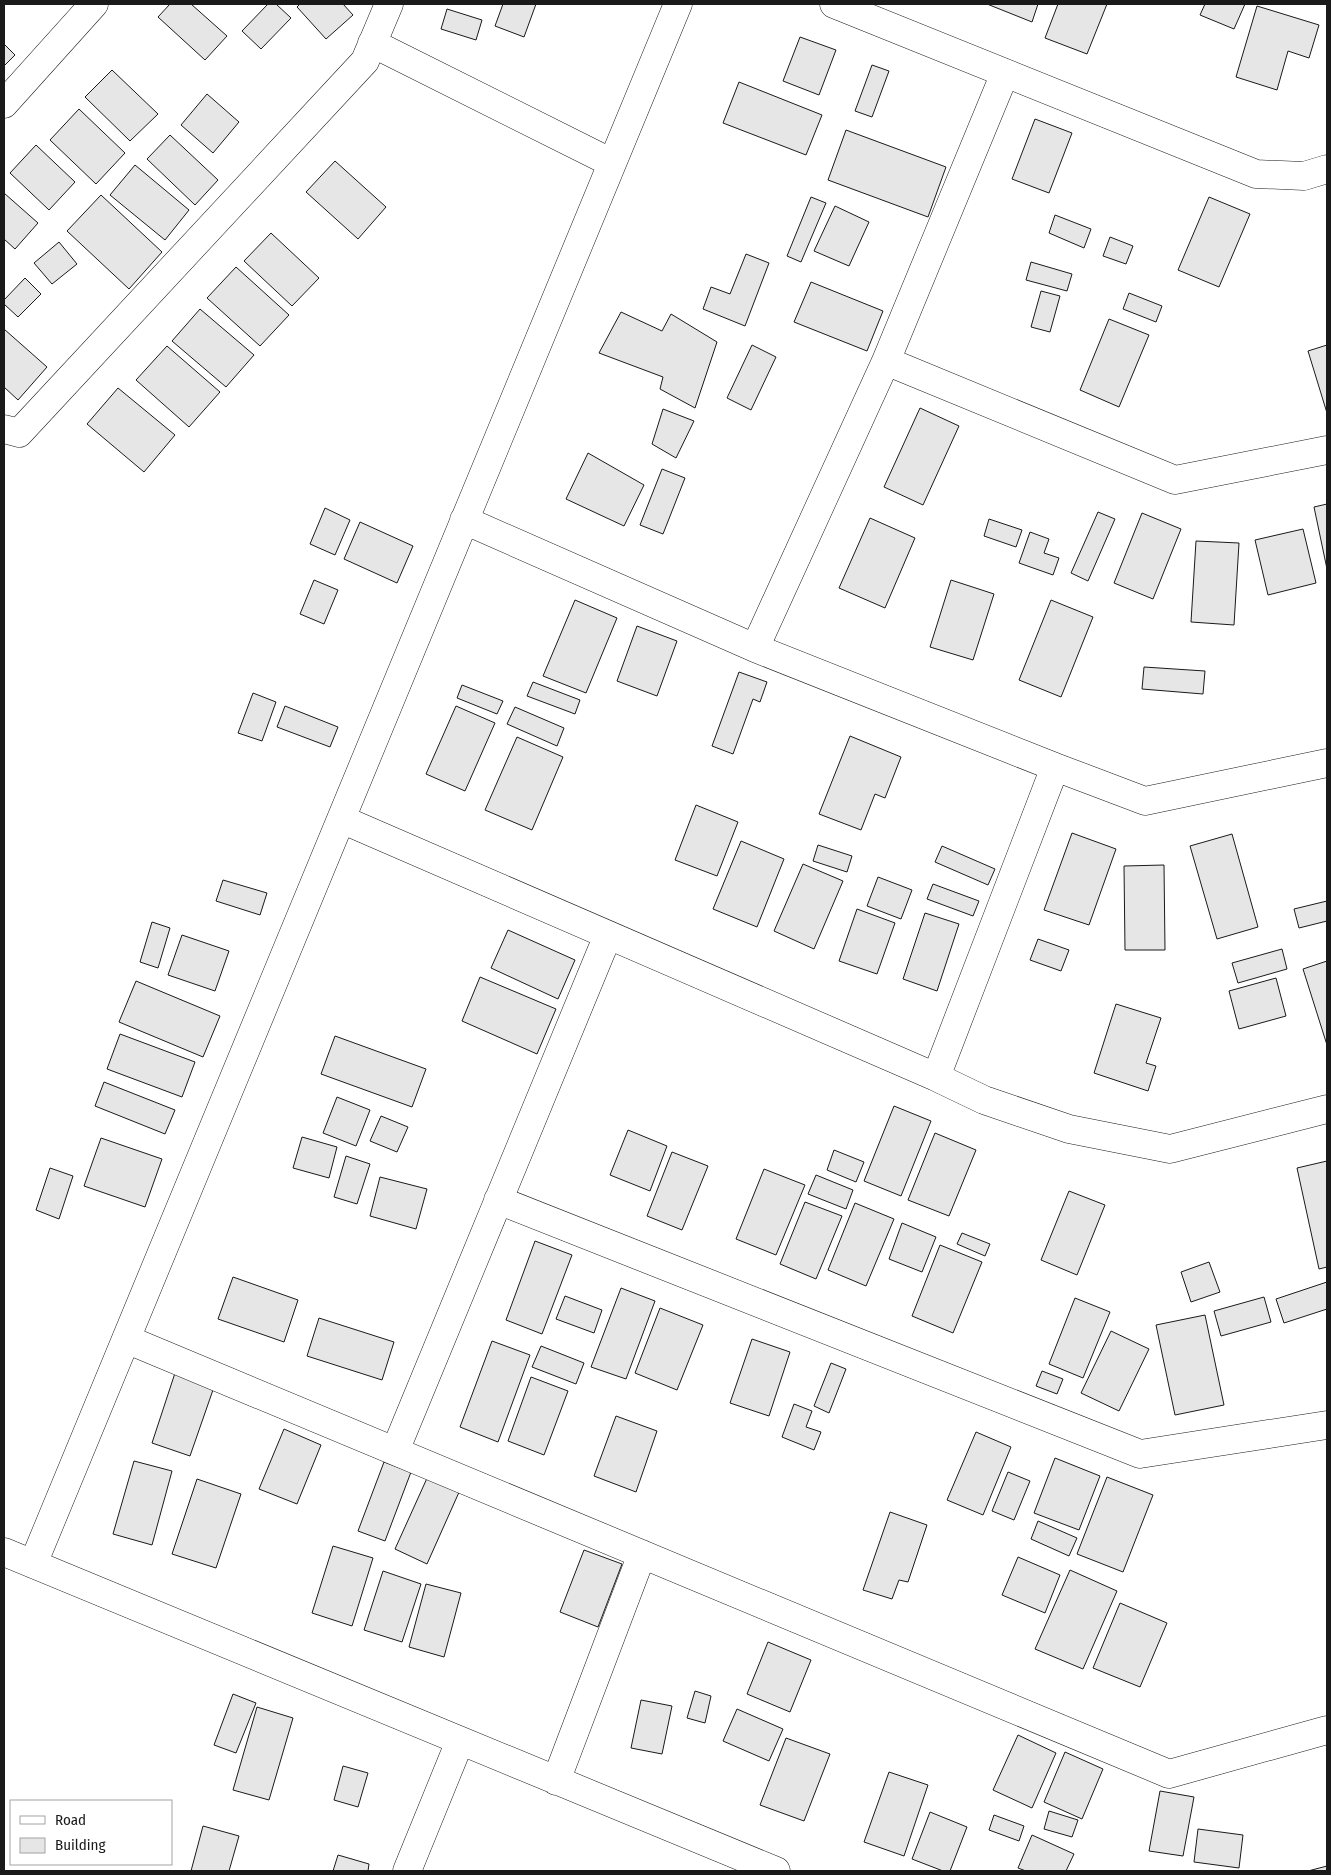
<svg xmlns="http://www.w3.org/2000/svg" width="1331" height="1875" font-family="'Fira Sans Condensed',sans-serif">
	<rect width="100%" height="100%" fill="#fff"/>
	<path fill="#e6e6e6" stroke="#1a1a1a" d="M170,4H191L227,36L205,60L158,17Z
		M268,4H276L291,18L261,49L242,31Z
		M300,4H343L353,15L326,39L297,7Z
		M503,4H536L524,37L495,26Z
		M987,4H1038L1032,22Z
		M1058,4H1107L1087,54L1045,38Z
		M1205,4H1245L1234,29L1200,15Z
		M1257,6L1319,25L1309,58L1288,51L1277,90L1236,77Z
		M447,9L482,20L476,40L441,29Z
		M800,37L836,50L819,95L783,81Z
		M4,44L15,55L4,66Z
		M872,65L889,71L872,117L855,111Z
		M112,70L158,114L130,141L85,97Z
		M739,82L822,115L806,155L723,123Z
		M207,94L239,122L213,153L181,125Z
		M79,109L125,153L96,184L50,140Z
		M1035,119L1072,133L1049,193L1012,179Z
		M846,130L946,167L928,217L828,180Z
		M170,135L218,180L195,205L147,159Z
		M36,145L75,182L49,210L10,173Z
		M335,161L386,207L358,239L306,192Z
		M135,165L189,210L165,240L110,195Z
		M4,193L38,223L15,249L4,239Z
		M101,195L162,252L129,289L67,231Z
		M811,197L826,203L801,262L787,256Z
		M1209,197L1250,214L1219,287L1178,270Z
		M835,206L869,222L849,266L814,251Z
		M1055,215L1091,229L1084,248L1049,233Z
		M271,233L319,278L292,306L244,261Z
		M1110,237L1133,246L1126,264L1103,256Z
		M59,242L77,264L52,284L34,263Z
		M746,254L769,263L745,326L703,309L711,287L730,294Z
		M1031,262L1072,274L1067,291L1026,280Z
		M236,267L289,315L260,346L207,298Z
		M25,278L41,294L18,317L4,304V300Z
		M811,282L883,311L867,351L794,322Z
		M1041,291L1060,296L1050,332L1031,327Z
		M1129,293L1162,306L1156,322L1123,309Z
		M200,309L254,355L226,387L172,341Z
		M621,312L662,331L671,314L717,342L695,408L660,389L663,377L599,353Z
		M1109,319L1149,335L1119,407L1080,390Z
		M4,329L47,367L18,400L4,387Z
		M752,345L776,357L751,410L727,398Z
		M1327,345V413L1308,351Z
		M167,346L220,392L189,427L136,380Z
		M118,388L175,435L144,472L87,424Z
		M920,408L959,426L923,505L884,487Z
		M663,409L694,421L676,458L652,444Z
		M588,453L644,485L624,526L566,499Z
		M662,469L685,478L663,534L640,525Z
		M1327,504V569L1314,507Z
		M325,508L350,520L335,555L310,544Z
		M1098,512L1115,519L1088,581L1071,573Z
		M1142,513L1181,529L1153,599L1114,583Z
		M870,518L915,538L885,608L839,588Z
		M989,519L1022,530L1016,547L984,536Z
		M360,522L413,546L397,583L344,559Z
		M1303,529L1316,583L1268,595L1255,540Z
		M1030,532L1049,539L1044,553L1059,558L1053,575L1019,563Z
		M1196,541L1239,543L1234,625L1191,622Z
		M314,580L338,590L324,624L300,614Z
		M951,580L994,594L973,660L930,647Z
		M575,600L617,618L586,693L543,676Z
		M1051,600L1093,617L1061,697L1019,680Z
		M637,626L677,641L657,696L617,681Z
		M1144,667L1205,671L1203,694L1142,689Z
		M739,672L767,682L760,702L753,699L733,754L712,746Z
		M533,682L580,700L575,714L527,696Z
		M462,685L503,701L497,714L457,698Z
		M253,693L276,702L262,741L238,733Z
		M285,706L338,727L330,747L277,727Z
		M456,706L495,723L465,791L426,774Z
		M515,707L564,728L557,746L507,724Z
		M850,736L901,757L885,798L875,794L861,830L819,814Z
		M517,737L563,757L532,830L485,810Z
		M696,805L738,822L717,876L675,860Z
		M1072,833L1116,849L1089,925L1044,910Z
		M1232,834L1258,927L1217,939L1190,846Z
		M741,841L784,859L757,927L713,909Z
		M818,845L852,856L847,872L813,861Z
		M942,846L995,869L988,885L935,862Z
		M803,864L843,881L814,949L774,931Z
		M1164,865L1165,950H1125L1124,866Z
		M878,877L912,890L901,919L867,906Z
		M223,880L267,893L260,915L216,901Z
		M933,884L979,901L973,916L927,899Z
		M1327,901V921L1299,928L1294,909Z
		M857,909L895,923L877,974L839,961Z
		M925,913L959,924L937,991L903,979Z
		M152,922L170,928L158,968L140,962Z
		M508,930L575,960L558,999L491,968Z
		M182,935L229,951L215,991L168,975Z
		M1038,939L1069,950L1061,971L1030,960Z
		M1282,949L1287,969L1238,983L1232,963Z
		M1327,961V1045L1303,969Z
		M480,977L556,1009L537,1054L462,1021Z
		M1276,978L1286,1016L1239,1029L1229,991Z
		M136,981L220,1016L203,1057L119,1022Z
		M1116,1004L1161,1018L1146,1063L1156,1066L1148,1091L1094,1073Z
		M120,1034L195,1062L182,1097L107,1069Z
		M335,1036L426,1069L412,1107L321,1074Z
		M104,1082L175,1110L165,1134L95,1106Z
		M337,1097L370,1110L356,1146L323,1133Z
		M894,1106L931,1121L901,1196L864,1181Z
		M381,1116L408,1127L397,1152L370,1141Z
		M628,1130L667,1146L650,1191L610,1175Z
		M935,1133L976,1150L949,1216L908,1200Z
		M302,1137L337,1147L329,1178L293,1168Z
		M101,1138L162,1159L145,1207L84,1186Z
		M834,1150L864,1162L856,1182L827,1170Z
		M672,1152L708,1166L682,1230L647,1216Z
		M346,1156L370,1164L357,1204L334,1197Z
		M1327,1161V1267L1319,1269L1297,1168Z
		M50,1168L73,1176L59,1219L36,1210Z
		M764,1169L805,1185L776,1255L736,1239Z
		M816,1175L853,1190L846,1209L808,1194Z
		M380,1177L427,1189L416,1229L370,1216Z
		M1069,1191L1105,1205L1077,1275L1041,1260Z
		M805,1202L842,1216L816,1279L780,1264Z
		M855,1203L894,1219L866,1286L828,1270Z
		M902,1223L936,1237L922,1272L889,1259Z
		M962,1233L990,1244L985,1256L957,1244Z
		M535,1241L572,1255L542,1334L506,1320Z
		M940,1245L982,1262L953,1333L912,1316Z
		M1209,1262L1220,1292L1191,1302L1181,1272Z
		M233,1277L298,1300L284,1342L218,1319Z
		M1327,1282V1309L1284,1323L1276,1299Z
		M621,1288L655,1301L626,1379L591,1367Z
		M565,1296L602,1310L594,1333L556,1319Z
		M1264,1297L1271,1322L1221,1336L1214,1311Z
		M1075,1298L1110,1312L1083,1378L1049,1364Z
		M660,1308L703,1325L677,1390L635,1373Z
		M1205,1315L1224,1405L1175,1415L1156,1325Z
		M319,1318L394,1342L382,1380L307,1356Z
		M1111,1331L1149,1349L1119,1411L1081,1393Z
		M752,1339L790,1352L769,1416L730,1403Z
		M492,1341L530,1355L498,1442L460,1427Z
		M541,1346L584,1363L576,1384L532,1367Z
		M831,1363L846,1369L829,1413L814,1406Z
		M1042,1371L1063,1379L1057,1394L1036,1386Z
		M175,1373L214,1387L190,1456L152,1443Z
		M531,1377L568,1391L544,1455L508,1441Z
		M794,1404L812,1411L806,1427L821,1432L814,1450L782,1437Z
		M616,1416L657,1431L636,1492L594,1476Z
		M284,1429L321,1445L297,1504L259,1489Z
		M976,1432L1011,1447L983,1515L947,1500Z
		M1055,1458L1100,1476L1079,1530L1034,1513Z
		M134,1461L172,1471L152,1545L113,1534Z
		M384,1462L411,1472L385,1541L358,1531Z
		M1008,1472L1030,1481L1014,1520L992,1511Z
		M428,1476L460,1490L427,1564L395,1549Z
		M1107,1477L1153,1495L1123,1572L1077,1554Z
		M197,1479L241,1494L216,1568L172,1554Z
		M890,1512L927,1525L908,1582L899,1580L892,1599L863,1590Z
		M1038,1521L1077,1538L1069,1556L1031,1539Z
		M333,1546L373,1558L352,1626L312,1613Z
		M584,1550L622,1564L598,1627L560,1612Z
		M1018,1557L1060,1575L1045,1613L1002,1595Z
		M1070,1570L1117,1591L1083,1669L1035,1649Z
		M383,1571L421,1584L402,1642L364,1630Z
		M426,1584L461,1593L444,1657L409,1647Z
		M1120,1603L1167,1623L1140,1687L1093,1668Z
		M768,1642L811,1660L790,1712L747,1694Z
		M695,1691L711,1696L705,1723L687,1718Z
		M233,1694L256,1703L236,1753L214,1745Z
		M641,1700L672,1706L662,1754L631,1748Z
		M257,1707L293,1718L269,1800L233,1790Z
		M737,1709L783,1729L769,1761L723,1741Z
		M1018,1735L1056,1753L1032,1808L993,1790Z
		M786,1738L830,1754L804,1821L760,1805Z
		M1065,1752L1103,1769L1082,1819L1044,1802Z
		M343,1766L368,1773L358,1807L334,1800Z
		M889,1772L928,1785L904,1856L864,1842Z
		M1160,1791L1194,1797L1183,1856L1149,1851Z
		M1049,1811L1078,1820L1072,1837L1044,1829Z
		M930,1812L967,1827L950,1871H943L912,1859Z
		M994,1815L1024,1826L1019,1841L989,1830Z
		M203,1826L239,1836L229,1871H191Z
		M1198,1829L1243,1835L1239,1868L1194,1862Z
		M1032,1835L1074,1854L1066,1871H1026L1018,1868Z
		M338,1855L369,1864L368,1871H333Z
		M1327,1866V1871H1308Z"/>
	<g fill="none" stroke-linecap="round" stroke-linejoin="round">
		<g stroke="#1a1a1a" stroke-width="29">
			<path id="minor" d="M834,4L1256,174L1304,176L1327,169
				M372,43L612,163
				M4,104L94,4
				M886,361L1175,480L1327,450
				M4,429L19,433L365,61L389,4
				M464,520L755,648L1055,767L936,1077
				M755,648L886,361L1005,73
				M1055,767L1145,801L1327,763
				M341,819L936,1077L984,1100L1069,1129L1170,1149L1327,1109
				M498,1200L1140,1454L1327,1425
				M126,1339L1169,1774L1327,1730
				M395,1451L608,935
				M4,1552L776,1871
				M33,1564L678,4
				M556,1781L642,1554
				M407,1871L460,1741"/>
		</g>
		<use href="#minor" stroke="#fff" stroke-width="28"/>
	</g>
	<rect width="1331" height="1875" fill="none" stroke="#1a1a1a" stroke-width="10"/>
	<rect x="10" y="1800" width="162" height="65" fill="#ffffff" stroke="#a3a3a3"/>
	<rect x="20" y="1816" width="25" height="8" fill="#ffffff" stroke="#a3a3a3"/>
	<text x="55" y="1825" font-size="15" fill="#1a1a1a">Road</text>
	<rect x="20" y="1838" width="25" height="15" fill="#e6e6e6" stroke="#a3a3a3"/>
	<text x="55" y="1850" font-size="15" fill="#1a1a1a">Building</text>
</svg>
